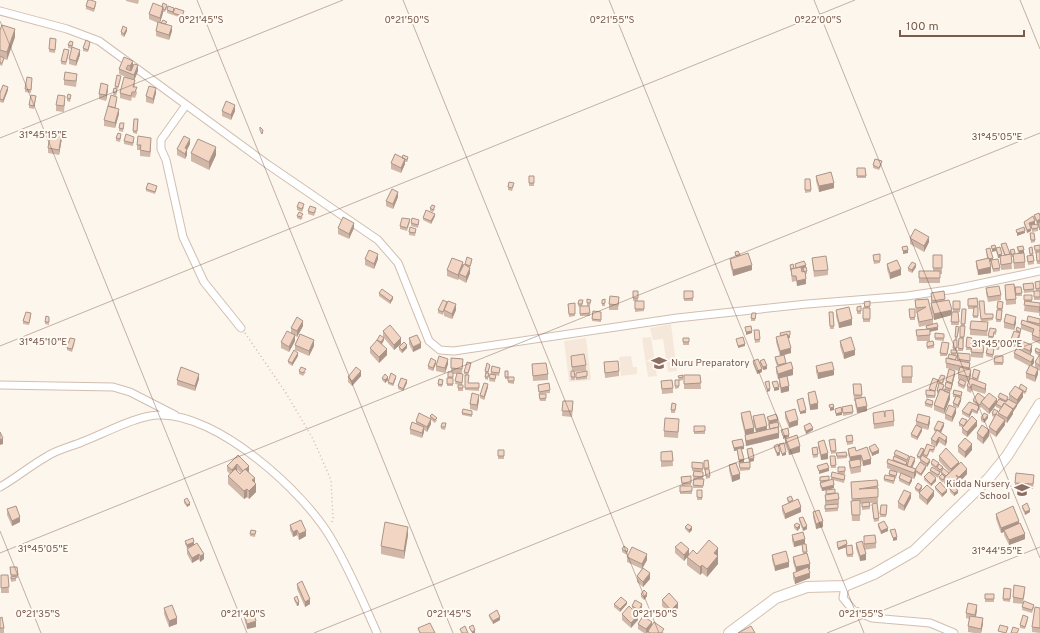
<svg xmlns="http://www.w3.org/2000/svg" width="1040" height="633" font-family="Overpass,sans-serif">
	<rect width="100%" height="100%" fill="#fdf6ec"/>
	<path fill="#f5e8da" d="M671,324L677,371L668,372L663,339L653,340L650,328Z
		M651,337L657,376L648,377L642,338Z
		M586,338L591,380L569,382L564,341Z
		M631,356L633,367H637V374L621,376L619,357Z"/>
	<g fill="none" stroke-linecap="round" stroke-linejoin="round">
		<g stroke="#d1beb0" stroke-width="9">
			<path id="street" d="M0,11L67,29L99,41L267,164L378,240L398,263L429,341L440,350L454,351L677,318L807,304L907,296L955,289L1040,271
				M186,105L161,140V149L166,160L183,237L204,282L241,328
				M0,385L113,387L130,392L175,415
				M0,487C16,478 30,466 46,457C56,450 70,447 82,442C103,434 138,415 159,415C217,413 305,492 332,540C350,570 363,602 377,633
				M845,586L843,598L853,610L872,618L930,623L954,633"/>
		</g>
		<g stroke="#d6c0b0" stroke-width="12">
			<path id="secondary" d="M729,633L776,598L807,587L845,586L874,574L914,551L989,478L1007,456L1040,404"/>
		</g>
		<path stroke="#d9b8a5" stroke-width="1.5" stroke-dasharray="1 3" stroke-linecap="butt" d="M245,333L286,393L313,439L331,480L333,518L331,525"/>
		<use href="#street" stroke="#fff" stroke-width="7"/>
		<use href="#secondary" stroke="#fff" stroke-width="10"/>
	</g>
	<path fill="#d1b7a8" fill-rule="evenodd" d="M126,0H139L138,4L126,1Z
		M96,5L94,12L86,9V6Z
		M162,7H167L165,12H163L160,22L167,24L172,31L169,40L156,36V31L158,23L149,19V14Z
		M167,10L174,11L173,15L167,13Z
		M173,13L184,14L182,18L173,15Z
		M0,30L15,37L7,60L4,59L2,66L0,65Z
		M127,31L124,37L121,35V32Z
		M56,39L55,53L49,52V49Z
		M73,44L72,49L68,48V45Z
		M90,44L88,52L83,51V48Z
		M69,53L66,65L61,64V61Z
		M80,55L76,66L69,64V59Z
		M124,57L138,71L134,80L135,87L137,93L135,98L132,97L131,101L120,98V93L130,79L119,74V69Z
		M77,79L76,87L64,85V80Z
		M121,79L118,89L115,88L117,92L116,96L113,95V92L115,88V86Z
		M32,81L31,93L25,92V89Z
		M8,90L3,103L0,102V93Z
		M108,90L106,101L99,99V94Z
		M156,93L153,104L146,102V96Z
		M71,97L70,102L67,101V98Z
		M36,98L34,109L29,108V105Z
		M117,99L115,108L119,114L115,128L104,126V120Z
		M65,101L64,112L56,111V105Z
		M222,111H235L231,120L222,116Z
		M134,119H138L137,134L133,133Z
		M124,126L123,132L119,131V128Z
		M121,137L120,142L116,141V138Z
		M62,138L59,155L48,153V148Z
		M134,139L133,146L124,144V141Z
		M151,144L150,157L140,156V150H137V145Z
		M190,144L187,149V155L185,159L177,155V149Z
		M191,153L216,155L209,170L191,161Z
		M395,154L408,160L407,162H405V164L401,173L391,169V163Z
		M882,164L879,170L873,168V165Z
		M857,168H865L866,178H857Z
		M529,176H534V186H529Z
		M816,176L834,188L819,192L816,181Z
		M805,179H810L811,192L805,193Z
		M514,185L512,191L508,190V187Z
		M157,188L155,194L146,191V189Z
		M398,197L393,209L386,206V201Z
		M297,207H304L302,212L297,210Z
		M430,208L435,209L433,212L430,211Z
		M308,211H316L314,216L308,214Z
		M1034,215L1040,216V222L1037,224L1034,218Z
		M297,216L303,217L301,220L297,218Z
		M435,216L431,224L423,220V218Z
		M410,222L407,231L400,229V226Z
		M419,222L418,228L411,226V223Z
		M1024,222L1035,224L1031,225L1038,228V231L1032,232L1031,225H1030L1031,231L1027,233L1024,224Z
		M338,228H354L349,239L338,234Z
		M416,231L415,236L409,235V232Z
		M1030,233L1035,240V242L1031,243Z
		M910,238L929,242L924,252L910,244Z
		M1001,244L1010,253V250L1015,254H1018L1017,247L1024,253L1021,254L1025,262V268L1014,269L1013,257H1012L1011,254L1012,269L1001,270L1000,257L998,258L996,251V248L1002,256L1004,255L1001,247Z
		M1040,245V264H1037L1036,253H1035L1034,246Z
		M1032,247L1034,264L1028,265L1027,256H1030L1029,248Z
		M986,249L993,260L1000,268V271L993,272L991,261L990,262L991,273L978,275L976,266V261L987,258Z
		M735,252L740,256L752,270L733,276L730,264V259L736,257Z
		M880,254V263L874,264L873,258Z
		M933,255H942V274H940V283H919V271H933Z
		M812,258L828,270V275L814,277Z
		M365,259H378L374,269L365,265Z
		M472,261L470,268V273L466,283L459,279V277L458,280L447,276V270L465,265V264Z
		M795,264L806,267L807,274H805L806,284L797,286L796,281L792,282L790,265L794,268H796Z
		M887,264L901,275L890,279L887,269Z
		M916,267L912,273L908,271V268Z
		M1040,281V300H1034V292L1024,293L1023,284L1033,283L1034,291H1036L1035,282Z
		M1005,285L1016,299V304L1006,305Z
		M1015,287H1021L1022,296H1016Z
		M986,288L1001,295V300L988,302L986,293Z
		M633,291H638V301H644V311L635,312V301H633Z
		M684,291H693V301H684Z
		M944,291L945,300L952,315L958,312L959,325H951L952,315L934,320L931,309V293Z
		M379,293L393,299L390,304L379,296Z
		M1024,295H1032V302L1040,303V316H1039V313L1024,311L1025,302H1024Z
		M977,298L978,318H973L974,309H968V299Z
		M587,299L591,300L590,306H587Z
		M605,299V306H602V300Z
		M928,299L933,319V324L938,330L930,332V341H917L916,330L927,329L926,326L928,325L919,327L917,317V313H916L915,300Z
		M953,301H960V312H953Z
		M979,301L985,314H993V320L981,322Z
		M619,302L618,310H609V304Z
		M864,302L870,306V322H863V308H864Z
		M575,303V316L569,317L568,304Z
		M583,303L582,306H589L590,316H580V307L578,306V304Z
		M1003,304L1001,322H996L997,308Z
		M861,306V314H857V307Z
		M909,309H915V320H910Z
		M962,309H966L963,351H958L959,338H960V326H961Z
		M438,310H456L452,319L444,316V312L443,315L438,313Z
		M836,310L852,325L839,328L836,316Z
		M593,311L601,312V322L592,321Z
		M829,312H833L834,329H830Z
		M756,313L755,321H751V318Z
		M31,316L29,325L23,324V321Z
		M1028,316L1040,319V344L1032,340V333L1021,329V332L1020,335L1015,347L1010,345V342L1016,332V330L1021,329V324L1027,322Z
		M49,320V325L45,324V322Z
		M1004,322L1016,323L1014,330L1004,328Z
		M303,326L297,337L295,336V341L289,352L281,348V342L291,333V328Z
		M988,328L987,336L970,335V329Z
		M990,328L996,331V335L994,334L993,340L988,339Z
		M959,329L957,340H955V337Z
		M754,330L760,339V342L755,343Z
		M383,331L401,344L394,350L384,338V340L382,344L387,355L379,363L370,353V348L383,337Z
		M780,333L790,338H788L791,353L784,355L786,363L793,375L787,376L789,391L781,393L779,384V379H778L776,372V367L777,366L775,360V357L780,356L776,342V337L780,336Z
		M935,333L944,334V341L935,340Z
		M967,337L972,344L984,350L983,358L971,357V350H966Z
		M409,338L421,348L413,352L409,344Z
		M683,338H689V345H683Z
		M954,340H957L956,360H957L958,353L970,359V370L971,375L970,378L972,379V377L980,373L978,381L986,389L985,394L972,390L971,393L967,391V386L969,382L963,381L966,385L964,389L958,386V383L959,380L958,379V374L959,371L946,368V363L948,358L951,354V350H953Z
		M840,341L855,355L844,359L840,346Z
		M75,342L72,352L67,350V348Z
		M927,342L934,345V348L927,349Z
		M987,344L1000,345L999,350L994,349L993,358L986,356Z
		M295,345L314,346L309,356L295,350Z
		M1017,345L1032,351L1030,355L1034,363L1032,366L1035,367V362L1039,356L1035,353V351L1040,350V371L1038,370V374L1035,382L1026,378V373L1029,366L1014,358V353L1017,348Z
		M949,346L947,356H940V353Z
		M399,347L407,348L402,353L399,350Z
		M298,356L292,366L288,363V361Z
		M571,356L586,365V371L574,372L575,380H571V371H572Z
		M995,356H1003V365H994Z
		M451,358L463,359L462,374L463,377L462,385H463V391H458V385H460L455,384L457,374H453V386H447V378H448V372H451Z
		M753,361L762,372L757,374L753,364Z
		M760,361L767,369L763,370L760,363Z
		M604,362L619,371V376L605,378Z
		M436,363L433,371L428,369V366Z
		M448,364L445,373L436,371V366Z
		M532,364L548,374V380L533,381Z
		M471,366L468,375V383H479V391L465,390V375H466L464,374V372Z
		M816,366L834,375L818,379L816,372Z
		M902,366H912V383H902Z
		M490,367L488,373V380L485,379V371Z
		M500,370L499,376L496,375L495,382L489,381L491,372Z
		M299,371L306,372L303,376L299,374Z
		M505,371H508V379H505Z
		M576,373L587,376V379L576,380Z
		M955,374L951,391H950V399L944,414L934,410V405L938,394L937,393V391L939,384H938V381L945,379L943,384L944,387L943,391H944L945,389L946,381Z
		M684,375H700L701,389H684Z
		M361,376L352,386L348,382V377Z
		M678,376L683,377V380L679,381V388L675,389V380H679Z
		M508,377H514V384L508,383Z
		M382,378L388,380L385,383L382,380Z
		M396,378L393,386L388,384V382Z
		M199,379L195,391L177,385V380Z
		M661,381L673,388V393L662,394Z
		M443,382L442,387L438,386V384Z
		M938,382L935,392V398H926V390L929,391V389Z
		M407,383L403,391L398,389V386Z
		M853,384H861L862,397L867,411L857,413L855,404V401H854Z
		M538,385L550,390V393L539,394Z
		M488,387L484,400L480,398V395Z
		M1019,389L1027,391L1025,394L1023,393V397L1017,405V406L1013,412V414L1007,423L1005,422V425L996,437L989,432V436L983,444L977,439V433L989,430V427L994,417L992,416V413L998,414L997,415L998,416V413L1000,409L996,407V405L989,414L981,407L980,408L979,407V409L977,414L972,412L969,418L962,414V411L977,405L973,402V400L985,398L997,403L999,400L998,397L1009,399V394Z
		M808,393L818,409L810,410L808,398Z
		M546,394V401H540L539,397Z
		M953,394H962L961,401L958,408L953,406V403L955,397H953Z
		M479,400L477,411L470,409V404Z
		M563,401L573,407L572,417L562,416Z
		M925,403L933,404L932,408L925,406Z
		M676,407L675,413H671V410Z
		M842,407L853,412V414L843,416Z
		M785,412L798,425L789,428L785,418Z
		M462,413H472V417L462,415Z
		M741,413L754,433H756L753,422V416L767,430L769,429L767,417L778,421L779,430V438L746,446L745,441V435L741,418Z
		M873,413L885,417L894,421V426L874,429Z
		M956,413L952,422L945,419V414Z
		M430,416L437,420L435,423L431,420V424L427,432L424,430V432L422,438L410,434V429L416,424V421L430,418Z
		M981,418H988L984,423L981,421Z
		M916,421L930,422L928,430L922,428V431L917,440L911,437V434L916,425Z
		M967,422L977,426L967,437L962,433V427L959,426V423Z
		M679,424L678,438L664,437V431Z
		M446,426L445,430L441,429V427Z
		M694,426H705V434H694Z
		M804,426L813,430L806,434L804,429Z
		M944,426L941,433L947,442L945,446L939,442L936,447L931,444V439L936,432L934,431V429Z
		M846,436L853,441V444L847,445Z
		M785,439L800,452L789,455L785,444Z
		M829,440L836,451V453L831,454Z
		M732,441L744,449H741L744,462H742H749L747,452V449L754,461L749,462L750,470L740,471L739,463L737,450L734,451Z
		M818,442L828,459L821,460L818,447Z
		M927,444L935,449L933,453L930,451L927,458L930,462L927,467L920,462V459L917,458V456L924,452L920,459L923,456Z
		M774,446L780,455L777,456L774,448Z
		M958,446L972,450L965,458L958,452Z
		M867,447L871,464L863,466L861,460H860L861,466V472L851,474L849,466V461H850L848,454V449L856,451Z
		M869,447L879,453L872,456L869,449Z
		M812,448L818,454V457L813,458Z
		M498,450H504V459H498Z
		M672,451L673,466L661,467V452Z
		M846,452L847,458L837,459L836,453Z
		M894,454L909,459L907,464L915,461L912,468L916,469L926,468L921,476L916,473L914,479L910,477L912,481L909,486L899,481V478L901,474L897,472L896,479L895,478L894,484L884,481V479L889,476V474L894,471L887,468V463L893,460L894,457Z
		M238,455L249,471V472L255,483L256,492L249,499L247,497L244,499L228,484V476L230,474L227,471V466ZM236,470H237L241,473L240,474Z
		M830,456H835L836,468H831Z
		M939,456L959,464L967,474L954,486L958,493L954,496L950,492V489V490L944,483V481L943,483L939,479V477L941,475V472L940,473V474L938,478L930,473V470H937V469H936L931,465V463L939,464L943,469L949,473H950L939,461Z
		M708,460L710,478L706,479L705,470L704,471V461Z
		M692,462L703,463V471H692Z
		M729,465L740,479L732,482L729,470Z
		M838,467H845V474H841L845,478L844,483L833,480L834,488L822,491L820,486V477L829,476V480H831V477L838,473Z
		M694,471L703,472V479H704L703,488H693L694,479H697H693Z
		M691,476V485L682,486L681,477Z
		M924,477L936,481L931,486L924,480Z
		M1034,480L1033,489L1015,488V483Z
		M851,482L878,486V503H870V509L862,510V503L860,504V521H852L851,501H852Z
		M680,486H692V494H680Z
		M935,487L947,492L942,497L935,489Z
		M915,488H922L919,493L915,490Z
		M697,490H702V500H697Z
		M835,493L839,499V504H838V511L825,512V495Z
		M919,493L934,496L927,505L919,498Z
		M787,498L793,501L801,512L785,519L782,511V506L788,503Z
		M911,498L904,511L898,508V502Z
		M184,500L190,505L187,507L184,503Z
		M872,504L879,518V521L874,522Z
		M881,505H887L886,517H880Z
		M1022,506L1030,512L1025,515L1022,508Z
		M7,509L20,522L12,526L7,515Z
		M813,512L823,527L816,529L813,517Z
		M996,514L1019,524L1025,539L1009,545L1004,535V532L1001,533L996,519Z
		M799,518L807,529L803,531L799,521Z
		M878,524L888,531L881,534L878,527Z
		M290,525L306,536L299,540L297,535L293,537L290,530Z
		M794,525L800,528L797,531L794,528Z
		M685,527L692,530L689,533L685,529Z
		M251,530L256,531L255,537L250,536Z
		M408,535L404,559L381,554V546Z
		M792,535L805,544L810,569H809L810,578L795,584L793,578V573L796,572L793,562V557L803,555L802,545L794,547L792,541Z
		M864,536L876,543V548L864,550L866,560L860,561L856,548V543L864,549Z
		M185,541L194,544L204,559L200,562L199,559L192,563L187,554V549L191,546L187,548L185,544Z
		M837,542L847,546L853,554V557H847L846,547L838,550Z
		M675,547L689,555L697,554L718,556V564L707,577L702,573L700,575L687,565V557L684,561L675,553Z
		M622,549L628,551L627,555L622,552Z
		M772,555L789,567L775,571L772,560Z
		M627,557L647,560L642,569L650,579L643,587L637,582V576L642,569L627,562Z
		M10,567H17L18,578H16V581L11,582Z
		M1,575H8L9,593H1Z
		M297,584L310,604L305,607L297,589Z
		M1004,588L1011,589L1010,602L1003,601Z
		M1025,592L1023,604L1034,607L1032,613L1022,610L1023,604L1013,603V597Z
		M641,594L647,596L644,600L641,597Z
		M985,594H994V602H985Z
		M294,598L299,605L297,606L294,600Z
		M662,600L678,608L671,615L662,606Z
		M614,604H627L620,612L614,607Z
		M632,606L642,607L639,613L632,608Z
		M164,608L177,624L169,627L164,614Z
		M1040,608V633L1032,632V627Z
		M977,610L976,617L983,624L981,633H974L968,632V626L969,619L966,618V613Z
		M244,613L256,627L247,629L244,618Z
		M622,614L638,620L631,628L622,620Z
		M489,615L500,620L493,624L489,617Z
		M0,618L4,628V633H0Z
		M1028,619L1025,629L1020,628V625Z
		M638,624L652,626L664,633H648V632L647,633H644L638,629Z"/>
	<path fill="#aa9588" d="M163,7V13L160,23V18Z
		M172,26V31L169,40V35Z
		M127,28V31L124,37V34Z
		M15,29V37L7,60V52Z
		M80,50V55L76,66V61Z
		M133,61V66L130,72V66Z
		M138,65V71L134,81V75Z
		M108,85V90L106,101V95Z
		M8,87V90L3,103V100Z
		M156,88V93L153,104V99Z
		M235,105V111L231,120V115Z
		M119,109V114L115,128V123Z
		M62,132V138L59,155V150Z
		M151,138V144L150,157V152Z
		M190,139V144L185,154V148Z
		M216,147V155L209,170V162Z
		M187,149V155L185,159V154Z
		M405,159V164L401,173V168Z
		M834,183V188L819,192V186Z
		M398,192V197L393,209V204Z
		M435,214V216L431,224V221Z
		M1040,219V222L1037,224V221Z
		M1035,221V224L1029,226V223Z
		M354,223V228L349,239V234Z
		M1031,229V231L1027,233V230Z
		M1025,231V233L1017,236V233Z
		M929,237V242L924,252V246Z
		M996,248V251L992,252V249Z
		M908,250V253L903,254V251Z
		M1024,250V253L1019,254V251Z
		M378,254V259L374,269V264Z
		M1002,254V257L998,258V255Z
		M993,258V261L988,262V259Z
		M463,262V267L459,274V277L458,280V275Z
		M916,264V267L912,273V270Z
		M752,265V270L733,276V270Z
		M806,265V268L797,271V268Z
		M991,267V273L978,275V270Z
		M470,268V273L466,283V277Z
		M901,269V275L890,279V273Z
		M806,279V284L797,286V281Z
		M393,297V299L390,304V301Z
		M456,304V310L452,319V314Z
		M952,310V315L934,320V314Z
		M1016,317V323L1014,330V325Z
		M852,319V325L839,328V323Z
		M303,321V326L297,337V331Z
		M938,327V330L927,332V330Z
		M752,331V333L746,335V332Z
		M1020,333V336L1015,347V344Z
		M295,335V341L289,352V347Z
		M790,335V338L781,340V337Z
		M384,338V340L381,345V342Z
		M401,338V344L394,350V345Z
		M314,340V346L309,356V351Z
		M421,343V348L413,352V347Z
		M745,344V346L738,348V346Z
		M407,345V348L402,353V350Z
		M1032,345V351L1030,356V351Z
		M791,348V353L780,356V351Z
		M387,349V355L379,363V357Z
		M855,350V355L844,359V353Z
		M298,353V356L292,366V363Z
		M1034,357V363L1031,367V362Z
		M448,359V364L445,373V368Z
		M436,361V363L433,371V368Z
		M767,366V369L763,370V367Z
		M762,369V372L757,374V371Z
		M793,369V375L778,379V374Z
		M1038,369V374L1035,382V376Z
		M834,370V375L818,379V373Z
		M971,370V375L969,382V377Z
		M361,371V376L352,386V381Z
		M955,371V374L951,391L952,383Z
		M199,374V379L195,391V386Z
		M396,376V378L393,386V384Z
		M388,377V380L385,383V380Z
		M407,380V383L403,391V389Z
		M488,384V387L484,400V397Z
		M986,384V389L985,394V389Z
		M789,386V391L781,393V388Z
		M779,387V390L774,391V388Z
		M767,389H770V391L767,392Z
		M950,391V399L944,414V409Z
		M1023,391V397L1017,405V400Z
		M479,395V400L477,411V405Z
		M961,398V401L958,408V405Z
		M997,399V404H996V405L989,414V409Z
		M818,403V409L810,410V405Z
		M1017,404V406L1013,412V409Z
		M867,406V411L857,413V408Z
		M979,406V409L977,414V412Z
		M834,407V410L830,411V408Z
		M956,408V413L952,422V417Z
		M972,409V412L969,418V415Z
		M1013,409V414L1007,423V418Z
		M806,410V413L800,414V412Z
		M842,412V415L836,416V414Z
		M988,415V418L984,423V420Z
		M930,417V422L928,430V425Z
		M431,419V424L427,432V427Z
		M778,419V421L769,424V421Z
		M798,420V425L789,428V423Z
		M1005,420V425L996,437V432Z
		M977,421V426L967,437V432Z
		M944,423V426L940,434V431Z
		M767,426V432L756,434V429Z
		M424,427V432L422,438V433Z
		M754,428V434L745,436V430Z
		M813,428V430L806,434V431Z
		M922,428V431L917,440V437Z
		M989,430V436L983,444V438Z
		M779,433V438L746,446V441Z
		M789,435V437L783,439V436Z
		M939,437V442L936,447V442Z
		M947,437V442L945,446V441Z
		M3,438V444L0,445V440Z
		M972,444V450L965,458V452Z
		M744,446V449L734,451V448Z
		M800,446V452L789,455V450Z
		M924,449V452L920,460V457Z
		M879,450V453L872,456V453Z
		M780,452V455L777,456V453Z
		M786,452V455L782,456V454Z
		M828,453V459L821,460V455Z
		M861,455V460L850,463V457Z
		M754,458V461L749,462V459Z
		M915,458V461L911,471V469Z
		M744,459V462L739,463V460Z
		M871,459V464L863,466V461Z
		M930,460V462L927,467V464Z
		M959,462V467L951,474V469Z
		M237,464V470L232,475V470Z
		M249,466V471L244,477V471Z
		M926,466V468L921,476V474Z
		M829,468V471L819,474V471Z
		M916,469V475L914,479V473Z
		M967,469V474L959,483V477Z
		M740,474V479L732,482V476Z
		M255,478V485L256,484V492L249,499V491L252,480Z
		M912,478V481L909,486V483Z
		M936,478V481L931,486V484Z
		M958,478V483L950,490V485Z
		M834,485V488L822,491V488Z
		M922,486V488L919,493V490Z
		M247,489V497L244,499V491Z
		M947,490V492L942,497V494Z
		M934,491V496L927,505V500Z
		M958,491V493L954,496V493Z
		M911,493V498L904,511V506Z
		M190,503V505L187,507V505Z
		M801,507V512L785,519V514Z
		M1030,510V512L1025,515V512Z
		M20,517V522L12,526V521Z
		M823,521V527L816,529V524Z
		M1019,521V526L1004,530V532L1001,533V528Z
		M800,525V528L797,531V528Z
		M807,526V529L803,531V528Z
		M408,527V535L404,559V551Z
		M692,527V530L689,533V530Z
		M888,528V531L881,534V531Z
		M297,530V535L293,537V532Z
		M306,531V536L299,540V534Z
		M1025,534V539L1009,545V540Z
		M897,537V540L893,541V538Z
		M805,539V544L794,547V542Z
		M194,542V545L187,548V545Z
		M847,544V547L838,550V548Z
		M718,548V556L714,561V553Z
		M689,549V555L684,561V555Z
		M199,554V559L192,563V558Z
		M204,554V559L200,562V556Z
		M647,554V560L642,569V564Z
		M866,554V560L860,561V556Z
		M718,556V564L707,577V569Z
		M789,562V567L775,571V566Z
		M810,564V569L796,572V567Z
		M702,565V573L700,575V567Z
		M650,573V579L643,587V582Z
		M810,573V578L795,584V578Z
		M647,593V596L644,600V597Z
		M310,599V604L305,607V602Z
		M299,602V605L297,606V603Z
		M627,602V604L620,612V609Z
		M678,603V608L671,615V610Z
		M642,604V607L639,613V610Z
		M977,605V610L975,620V615Z
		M638,615V620L631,628V623Z
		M500,617V620L493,624V621Z
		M177,618V624L169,627V621Z
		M983,618V624L981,633V629Z
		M256,621V627L247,629V624Z
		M652,622V627L647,633H646V629Z
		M475,630V633H472V632Z"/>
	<path fill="#f3d5c3" stroke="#aa9588" d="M88,0H91L96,2L94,9L86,6Z
		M153,3L163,7L160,18L149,14Z
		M163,3L167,5L165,10L163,9V7H162Z
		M168,6L174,8L173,12L167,10Z
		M175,8L184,11L182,16L173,13Z
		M163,20L167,22L165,24L161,23Z
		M158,22L172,26L169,35L156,31Z
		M2,25L15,29L7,52L0,50V30Z
		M123,26L127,28L124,34L121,32Z
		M50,38L56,39L55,50L49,49Z
		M86,40L90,42L88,50L83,48Z
		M70,41L73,42L72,46L68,45Z
		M72,47L80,50L76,61L69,59Z
		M64,49L69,50L66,62L61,61Z
		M0,56L4,58L2,63H0Z
		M124,57L133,61L130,66L128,65L126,69L131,71L134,64L138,65L134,75L119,69Z
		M65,72L77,74L76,81L64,80Z
		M117,75L121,76L118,87L115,86Z
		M27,77L32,78L31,90L25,89Z
		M124,77L135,80L133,87H137L135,92H132L131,96L120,93Z
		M101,83L108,85L106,95L99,94Z
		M3,85L8,87L3,100L0,99V93Z
		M149,86L156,88L153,99L146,96Z
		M114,88L117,89L116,93L113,92Z
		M68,94L71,95L70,99L67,98Z
		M31,95L36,96L34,106L29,105Z
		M58,95L65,96L64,106L56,105Z
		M111,95L117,97L115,108L108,106Z
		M226,101L235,105L231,115L222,111Z
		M108,106L119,109L115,123L104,120Z
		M134,119H138L137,131H133Z
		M120,123H124L123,129L119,128Z
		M260,127L263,130L262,134L260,130Z
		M51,130L62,132L59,150L48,148Z
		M118,133L121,134L120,139L116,138Z
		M126,134L134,137L133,143L124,141Z
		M138,136L151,138L150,152L140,150L141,145H137Z
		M184,136L190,139L185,148L187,149L185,154L177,149Z
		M198,139L216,147L209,162L191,153Z
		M395,154L405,159L401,168L391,163Z
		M403,155L408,157L407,160L402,158Z
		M875,159L882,161L879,168L873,165Z
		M857,168H865L866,176H857Z
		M831,172L834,183L819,186L816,176Z
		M529,176H534V183H529Z
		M805,179H810L811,190H805Z
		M509,182L514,183L512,188L508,187Z
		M148,183L157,186L155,192L146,189Z
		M392,189L398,192L393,204L386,201Z
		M299,202L304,204L302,209L297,207Z
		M432,205L435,206L433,210L430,208Z
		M310,206L316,208L314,213L308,211Z
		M426,210L435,214L431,221L423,218Z
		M299,212L303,214L301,217L297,216Z
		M1039,213L1040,216V219L1037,221L1034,215Z
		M1033,216L1035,221L1029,223L1031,229L1027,230L1024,222Z
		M343,217L354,223L349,234L338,228Z
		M402,218L410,219L407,228L400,226Z
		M412,218L419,220L418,225L411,223Z
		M1040,222V230L1038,223Z
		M1038,224V228L1032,229L1031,225Z
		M410,227L416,229L415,233L409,232Z
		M1024,227L1025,231L1017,233L1016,230Z
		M915,229L929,237L924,246L910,238Z
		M1030,233H1034L1035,240H1031Z
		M1006,243L1010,254L1005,255L1001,244Z
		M995,245L996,248L992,249L991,246Z
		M1040,245V250H1035L1034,246Z
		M907,246L908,250L903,251L902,247Z
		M1023,246L1024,250L1019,251L1017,247Z
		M1000,247L1002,254L998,255L996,248Z
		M1032,247L1033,254H1030L1029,248Z
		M990,248L993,258L989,259V258H988L986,249Z
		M1014,249L1015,253L1012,255L1010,250Z
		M369,250L378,254L374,264L365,259Z
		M738,251L740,255L736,256L735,252Z
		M1036,252H1040V261H1037Z
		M748,253L752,265L733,270L730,259Z
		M1024,253L1025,262L1014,263L1013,254Z
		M880,254V261H874L873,255Z
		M1011,254L1012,263L1001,265L1000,256Z
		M933,255H942V268H933Z
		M1033,255L1034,261L1028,262L1027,256Z
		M826,256L828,270L814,271L812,258Z
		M467,257L472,259L470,266L465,264Z
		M452,258L463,262L458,275L447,270Z
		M989,258L991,267L978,270L976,261Z
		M998,259L1000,268L993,269L991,260Z
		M897,260L901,269L890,273L887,264Z
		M804,261L806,265L796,268L795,264Z
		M912,262L916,264L912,270L908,268Z
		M464,264L470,268L466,277L459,274Z
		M793,264L794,268L791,269V270L790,265Z
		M801,267L802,272L805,271L806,279L797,281L796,276H792L791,269Z
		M806,267L807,271L805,272H804L803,268Z
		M919,271H940V278H919Z
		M1040,281V288L1036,289L1035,282Z
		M1033,283L1034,289L1024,290L1023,284Z
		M1014,284L1016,299L1006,300L1005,285Z
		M999,286L1001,295L988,297L986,288Z
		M1015,287H1021L1022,293L1016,294Z
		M382,289L393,297L390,301L379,293Z
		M633,291H638V298H633Z
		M684,291H693V298L684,299Z
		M944,291L945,299L932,301L931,293Z
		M1034,291H1040V297H1034Z
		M1024,295H1032V300H1024Z
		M610,296L619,297L618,305L609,304Z
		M977,298L978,306H968V299Z
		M587,299L591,300L590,303H587Z
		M605,299V303L602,304V300Z
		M928,299L933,319L919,322L917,312L926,307L916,308L915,300Z
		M443,300L447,302L443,312L438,310Z
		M579,300H583L582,304H578Z
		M949,300L952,310L934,314L931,303Z
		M448,301L456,304L452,314L444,310Z
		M635,301H644V309H635Z
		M870,301V306L865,307L864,302Z
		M953,301H960V309H953Z
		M979,301H984L985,314H993V318L981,319Z
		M998,301L1003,302L1002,309L997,308Z
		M1025,301L1040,303V311H1039L1040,307L1024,305Z
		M575,303V314H569L568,304Z
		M580,306H589L590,313L580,314Z
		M861,306V311H857V307Z
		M849,307L852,319L839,323L836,310Z
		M974,307H978V316H973Z
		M863,308H870V319H863Z
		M909,309H915V317L910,318Z
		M962,309H966L965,324H961Z
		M997,310H1002L1001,320L996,319Z
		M593,311L601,312V320L592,319Z
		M26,312L31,313L29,323L23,321Z
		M829,312H833L834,326H830Z
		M952,312H958L959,322H951Z
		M752,313H756L755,319L751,318Z
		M1006,314L1016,317L1014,325L1004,322Z
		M46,316L49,317V322H45Z
		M1028,316L1040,319V324L1027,321Z
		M297,317L303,321L297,331L291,328Z
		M1022,320L1040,326V331L1039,330L1040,331V338L1032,335L1034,329L1021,324Z
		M971,321L988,322L987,331L970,329Z
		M937,323L938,327L927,329L926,326Z
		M390,325L401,338L394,345L383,331Z
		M751,326L752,331L746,332L745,327Z
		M956,326L959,327L957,337H955Z
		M960,326H965L964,337H960Z
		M1017,327L1021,329L1020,332L1016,330Z
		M990,328L996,329V332H994L993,337L988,336Z
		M930,329V335L917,336L916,330Z
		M754,330H759L760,339L755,340Z
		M287,331L295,335L289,347L281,342Z
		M790,331V335L788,336L787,334L781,336L780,333Z
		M1014,331L1020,333L1015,344L1010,342Z
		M935,333L944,334V338H935Z
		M300,334L314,340L309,351L295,345Z
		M787,334L791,348L780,351L776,337Z
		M380,335L384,338L381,342L377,340Z
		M417,335L421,343L413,347L409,338Z
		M743,337L745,344L738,346L736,339Z
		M851,337L855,350L844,353L840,341Z
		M967,337L972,338L971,348L966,347Z
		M70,338L75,339L72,349L67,348Z
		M683,338H689V342H683Z
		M959,338H963V349L958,348Z
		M377,340L387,349L379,357L370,348Z
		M954,340H957V348H953Z
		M989,340L1000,343L999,347L987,344Z
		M1019,340L1032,345L1030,351L1017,345Z
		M933,341L934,345L927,347V342Z
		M404,342L407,345L402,350L399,347Z
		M942,342L949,343L947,354L940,353Z
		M972,344L984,345L983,353L971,352Z
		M988,347L994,348L993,355L986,353Z
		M1017,348L1034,357L1031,362L1014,353Z
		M1036,348L1040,350V353L1035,351Z
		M294,350L298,353L292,363L288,361Z
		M951,350H957V353H951Z
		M958,353L970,354V361L957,359Z
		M584,354L586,365L572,367L571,356Z
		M949,354L957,356L955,360L948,358Z
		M1040,354V366L1035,362Z
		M784,355L786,363L778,365L775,357Z
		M439,356L448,359L445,368L436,366Z
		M995,356H1003V363L994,362Z
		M431,358L436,361L433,368L428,366Z
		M451,358L463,359L462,369L451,368Z
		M946,358L970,363L969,368L946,363Z
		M758,359L762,369L757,371L753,361Z
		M764,359L767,366L763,367L760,361Z
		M618,361L619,371L605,373L604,362Z
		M467,362L471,363L468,373L464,372Z
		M791,362L793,369L778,374L776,367Z
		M832,362L834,370L818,373L816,366Z
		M487,363L490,365L488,372L485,371Z
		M546,363L548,374L533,376L532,364Z
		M1030,365L1038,369L1035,376L1026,373Z
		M492,366L500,368L499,373L491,372Z
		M902,366H912V377H902Z
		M181,367L199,374L195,386L177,380Z
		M301,367L306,369L303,373L299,371Z
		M356,367L361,371L352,381L348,377Z
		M960,367L971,370L969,377L958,374Z
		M949,369L955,371L952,383L946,381Z
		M974,369L980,371L977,379L972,377Z
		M505,371H508V377H505Z
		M571,371H574L575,377H571Z
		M587,371V376L576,378V373Z
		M448,372H453V377H448Z
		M391,373L396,376L393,384L388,382Z
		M457,373L463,374L462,383L455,381Z
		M486,373H489L488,377H485Z
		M385,374L388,377L385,380L382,378Z
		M490,374L496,375L495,379L489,378Z
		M465,375H469L468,383H479V388H465Z
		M683,375V377L679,378L678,376Z
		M684,375H700L701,383L684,384Z
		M941,375L945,376L942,383L938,381Z
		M787,376L789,386L781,388L779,378Z
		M508,377H514V381H508Z
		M401,378L407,380L403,389L398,386Z
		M447,378H453V384H447Z
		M933,378L938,380L935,391L929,389Z
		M970,378L986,384L985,389L972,384L971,388L967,386Z
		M439,379L443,380L442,385L438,384Z
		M960,379L966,382L964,386L958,383Z
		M672,380L673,388L662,389L661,381Z
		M675,380H679V386H675Z
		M769,381L770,389H767L765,382Z
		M777,381L779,387L774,388L772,382Z
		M946,382L952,384L951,389L945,387Z
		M484,383L488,384L484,397L480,395Z
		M549,383L550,390L539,392L538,385Z
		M939,383L944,385L942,390L940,389L939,391H937Z
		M853,384H861L862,395H854Z
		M1021,384L1027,388L1025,392L1019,388Z
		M458,385H463V388H458Z
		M1015,386L1023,391L1017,400L1009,394Z
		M940,389L950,393L944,409L934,405Z
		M944,389L950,391L949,393L944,391Z
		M926,390L935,391V396L926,395Z
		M954,390L962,392L961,396L953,394Z
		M815,391L818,403L810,405L808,393Z
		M472,393L479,395L477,405L470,404Z
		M978,393L985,398L981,402V404L980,405L973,400Z
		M989,393L997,399L989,409L981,402Z
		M1000,393L1008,397L1006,401L998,397Z
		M539,394H546V398L540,399Z
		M956,396L961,398L958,405L953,403Z
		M865,397L867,406L857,408L855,399Z
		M803,398L806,410L800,412L797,400Z
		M927,399L933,401L932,405L925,403Z
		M999,399L1006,402L1008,399L1017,404L1013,409L1004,403L1002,407L996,404Z
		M563,401H573L572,411H562Z
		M969,402L979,406L977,412L972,409L969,415L962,411Z
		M672,403L676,404L675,410H671Z
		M1004,403L1013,409L1007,418L998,413Z
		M833,404L834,407L830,408L829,405Z
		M852,405L853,412L843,413L842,407Z
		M949,405L956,408L952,417L945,414Z
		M841,407L842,412L836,414L835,409Z
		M463,409L472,411V415L462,413Z
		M795,409L798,420L789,423L785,412Z
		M994,409L998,411L995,415L992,413Z
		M893,410L894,421L874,424L873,413L884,411L885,417V411Z
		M750,411L754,428L745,430L741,413Z
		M419,413L431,419L427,427L416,421Z
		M984,413L988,415L984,420L981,418Z
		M432,414L437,418L435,420L430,416Z
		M764,414L767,426L756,429L753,416Z
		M776,414L778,419L769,421L767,417Z
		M918,414L930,417L928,425L916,421Z
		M996,414L1005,420L996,432L989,427Z
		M972,416L977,421L967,432L962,428Z
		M665,418L679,419L678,432L664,431Z
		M962,418L967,420L964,426L959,423Z
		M938,421L944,423L940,431L934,429Z
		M412,422L424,427L422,433L410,429Z
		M778,422L779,427L770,429L769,424Z
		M442,423H446L445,427H441Z
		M810,423L813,428L806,431L804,426Z
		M916,425L922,428L917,437L911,434Z
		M982,425L989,430L983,438L977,433Z
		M694,426H705V431L694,432Z
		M778,427L779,433L746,441L745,435Z
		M788,428L789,435L783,436L781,430Z
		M937,430L947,437L945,441L939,437L936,442L931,439Z
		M0,432L3,438L0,440Z
		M797,435L800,446L789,450L785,439Z
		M852,435L853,441L847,442L846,436Z
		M965,438L972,444L965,452L958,446Z
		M742,439L744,446L734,448L732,441Z
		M835,439L836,451H831L829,440Z
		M824,440L828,453L821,455L818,442Z
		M784,443L786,452L782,454L779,444Z
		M778,444L780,452L777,453L774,446Z
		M875,444L879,450L872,453L869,447Z
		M927,444L935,447L933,450L930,449L927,456L923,454Z
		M817,447L818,454L813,455L812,448Z
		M855,447L856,451L867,447L871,459L863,461L861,455L850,457L848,449Z
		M741,448L744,459L739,460L737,449Z
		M752,448L754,458L749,459L747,449Z
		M921,448L924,449L920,457L917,456Z
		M946,448L959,462L951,469L939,456Z
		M498,450H504V456H498Z
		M896,450L909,456L907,460L894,454Z
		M672,451L673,461H661V452Z
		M846,452L847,456H837L836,453Z
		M238,455L249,466L246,469H245L243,471L237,464L232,470L227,466Z
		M922,455L930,460L927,464L920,459Z
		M830,456H835L836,465L831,466Z
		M894,456L907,462L906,465L893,460Z
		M910,456L915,458L911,467L907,466Z
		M860,459L861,466L851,468L849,461Z
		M888,459L916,469L914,473L887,463Z
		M933,459L939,463L936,467L931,463Z
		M708,460L709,468H704V461Z
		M692,462L703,463V469L692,468Z
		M750,462V468H740L739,463Z
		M920,462L926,466L921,474L915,470Z
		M961,462L967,469L959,477L956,475L958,478L950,485L944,478Z
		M736,463L740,474L732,476L729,465Z
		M827,463L829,468L819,471L817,466Z
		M939,464L943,467L940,470L937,467Z
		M838,467H845V471L838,472Z
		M932,467L940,472L938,475L930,470Z
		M943,468L949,473L946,476L941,472Z
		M235,469L240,474L245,469L255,478L252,480L256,484L249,491L247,489L244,491L228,476Z
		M705,469H709L710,476H706Z
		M890,470L897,472L896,476L889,474Z
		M694,471L703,472V477L693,476Z
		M832,472L845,475L844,480L831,477Z
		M929,472L936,478L931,484L924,477Z
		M901,473L912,478L909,483L899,478Z
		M1016,473L1034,475L1033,484L1015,483Z
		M942,474L945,477L943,480L939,477Z
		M885,475L895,477L894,481L884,479Z
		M691,476V483H682L681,477Z
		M829,476V480L820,481V477Z
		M694,479H704L703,486L693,485Z
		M833,479L834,485L822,488L820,483Z
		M877,480L878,486L859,489L878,488V497L852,499L851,482Z
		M940,482L947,490L942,494L935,487Z
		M918,483L922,486L919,490L915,488Z
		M927,485L934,491L927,500L919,493Z
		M680,486H692V491L680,492Z
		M954,486L958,491L954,493L950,489Z
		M835,489V493L826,494V490Z
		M697,490H702V498L697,497Z
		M904,490L911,493L904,506L898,502Z
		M838,493L839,499L826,501L825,495Z
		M791,496L793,500L789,502L787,498Z
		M187,498L190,503L187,505L184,500Z
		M798,499L801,507L785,514L782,506Z
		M860,500V515H852L851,501Z
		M869,502L870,506L862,507V503Z
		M877,503L879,518L874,519L872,504Z
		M1027,503L1030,510L1025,512L1022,506Z
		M838,504V508L825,509V505Z
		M881,505H887L886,515L880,514Z
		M16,506L20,517L12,521L7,509Z
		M1013,506L1019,521L1001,528L996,514Z
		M819,510L823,521L816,524L813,512Z
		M803,517L807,526L803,528L799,518Z
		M301,520L306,531L299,534L297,530L293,532L290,525Z
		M884,521L888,528L881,531L878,524Z
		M385,522L408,527L404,551L381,546Z
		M797,523L800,525L797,528L794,525Z
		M1020,523L1025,534L1009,540L1004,530Z
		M688,524L692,527L689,530L685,527Z
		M895,529L897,537L893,538L890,530Z
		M251,530L256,531L255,534H250Z
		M803,532L805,539L794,542L792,535Z
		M875,535L876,543L864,544V536Z
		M193,538L194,542L187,545L185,541Z
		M709,540L718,548L714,553L718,556L707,569L702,565L700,567L687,557L693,550L697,554Z
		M846,540L847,544L838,548L837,542Z
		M862,541L866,554L860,556L856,543Z
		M681,542L689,549L684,555L675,547Z
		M197,543L204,554L200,556L199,554L192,558L187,549Z
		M802,544H806L807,552H803Z
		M852,545L853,554L847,555L846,546Z
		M624,546L628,549L627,552L622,549Z
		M632,547L647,554L642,564L627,557Z
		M786,551L789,562L775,566L772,555Z
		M807,553L810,564L796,567L793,557Z
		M10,567H17L18,575H11Z
		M808,567L810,573L795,578L793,573Z
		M643,568L650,573L643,582L637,576Z
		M1,575H8L9,587L1,588Z
		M16,576V578L11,579V577Z
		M302,581L310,599L305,602L297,584Z
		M1014,585L1025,587L1023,599L1013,597Z
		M1004,588L1011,589L1010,599H1003Z
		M644,590L647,593L644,597L641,594Z
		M669,593L678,603L671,610L662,600Z
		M985,594H994V599H985Z
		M297,596L299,602L297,603L294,598Z
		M621,597L627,602L620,609L614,604Z
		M635,600L642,604L639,610L632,606Z
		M1024,601L1034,605L1032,610L1022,607Z
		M968,603L977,605L975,615L966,613Z
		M172,605L177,618L169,621L164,608Z
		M629,606L638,615L631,623L622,614Z
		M1035,607L1040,608V628L1032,627Z
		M253,610L256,621L247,624L244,613Z
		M497,610L500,617L493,621L489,615Z
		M1023,615L1028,617L1025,627L1020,625Z
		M643,616L652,622L646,629L638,624Z
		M970,616L983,618L981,629L968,626Z
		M2,617L4,628H0V618Z
		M654,622L664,629L661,633H650L648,631Z
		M430,623L435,633H420L418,628Z
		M473,625L475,630L472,632L469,627Z
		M1000,625L1008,627L1006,633L998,631Z
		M465,626L468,633H462L460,629Z
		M751,626L755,633H738Z
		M1013,627L1019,629L1017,633H1011Z"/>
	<path fill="none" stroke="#7a5c4d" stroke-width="1" stroke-opacity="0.45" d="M197,0L453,633M403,0L659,633M609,0L864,633M814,0L1040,558M1020,0L1040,49M0,21L247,633M0,138L343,0M0,346L855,0M0,531L41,633M0,553L1040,133M314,633L1040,340M827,633L1040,547"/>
	<defs>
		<g id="school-bare" transform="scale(1.2)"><path d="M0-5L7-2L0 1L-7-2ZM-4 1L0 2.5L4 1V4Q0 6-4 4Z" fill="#8d6e63" stroke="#fffaf3" stroke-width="2.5" paint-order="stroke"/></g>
	</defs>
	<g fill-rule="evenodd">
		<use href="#school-bare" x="659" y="363"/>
		<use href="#school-bare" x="1022" y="490"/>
	</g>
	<g text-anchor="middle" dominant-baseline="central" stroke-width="4" stroke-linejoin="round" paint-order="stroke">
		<g font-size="10" fill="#785e54" stroke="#fffaf3" text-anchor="start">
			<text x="671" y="363">Nuru Preparatory</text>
			<text x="1010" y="484" text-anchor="end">Kidda Nursery<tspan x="1010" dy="12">School</tspan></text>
		</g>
	</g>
	<g font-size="10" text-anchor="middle" fill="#7a5c4d" stroke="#fffaf3" stroke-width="4" stroke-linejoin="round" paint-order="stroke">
		<text x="407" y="23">0°21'50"S</text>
		<text x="818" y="23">0°22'00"S</text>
		<text x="201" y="23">0°21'45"S</text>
		<text x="612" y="23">0°21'55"S</text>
		<text x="43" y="138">31°45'15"E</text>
		<text x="997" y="140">31°45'05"E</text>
		<text x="43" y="345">31°45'10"E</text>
		<text x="997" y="347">31°45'00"E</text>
		<text x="43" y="552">31°45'05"E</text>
		<text x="997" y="554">31°44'55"E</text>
		<text x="38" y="617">0°21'35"S</text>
		<text x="243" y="617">0°21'40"S</text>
		<text x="449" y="617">0°21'45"S</text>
		<text x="655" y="617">0°21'50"S</text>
		<text x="861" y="617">0°21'55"S</text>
	</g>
	<path d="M900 30v6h124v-6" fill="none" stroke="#7a5c4d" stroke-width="2"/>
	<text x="906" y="30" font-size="12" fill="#7a5c4d" stroke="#fffaf3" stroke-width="3" paint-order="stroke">100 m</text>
</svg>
